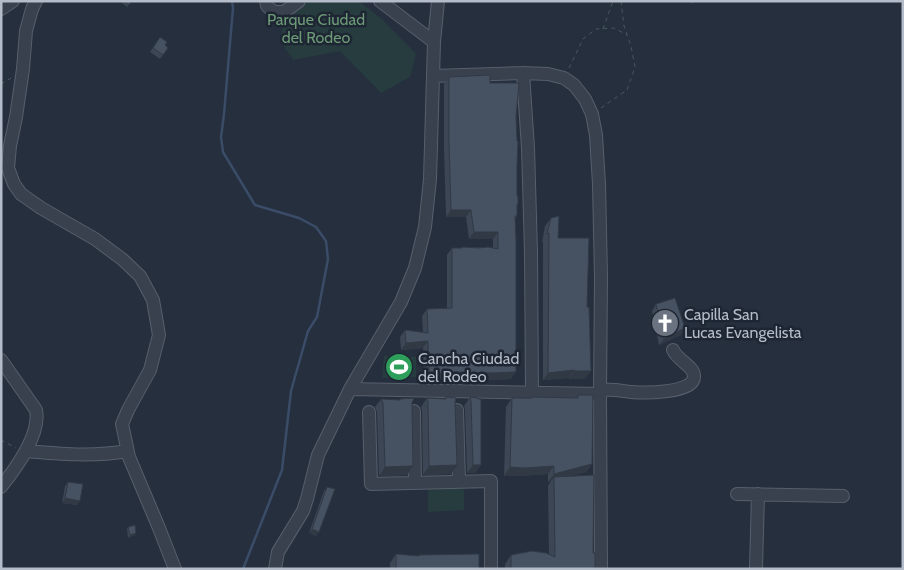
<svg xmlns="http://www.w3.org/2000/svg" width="904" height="570" font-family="Cabin,sans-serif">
	<rect width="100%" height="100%" fill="#252f3e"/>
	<path fill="#273c3f" d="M308,1H359L384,21L416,54L410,77L381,93L340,51L293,60L280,40L285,17Z
		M384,356L416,357V377L382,378Z
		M464,484V510L428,512V485Z"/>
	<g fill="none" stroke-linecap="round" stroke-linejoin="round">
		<path stroke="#3a4c67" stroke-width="2.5" d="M232,1L233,8L224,114L221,137L223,152L255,205L299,218L316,227L326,241L328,259L317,317L308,331L291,391L282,470L243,569"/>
		<g stroke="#575f6c" stroke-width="14">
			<path id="minor" d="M36,1L32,9L26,31L23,69L16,117L10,146L8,168L14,184L21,194L41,208L95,239L122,259L140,276L153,300L159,335L150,370L128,410L122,424L129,457L159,528L175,569
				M266,1L267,6L274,12H284L299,1
				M380,1L434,42
				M438,1L434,42L433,76L523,73L548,74L564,78L574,85L585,99L592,114L596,135L599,184L601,277L600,394L601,569
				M1,9L13,1
				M523,73L528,148L531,252L532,393
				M1,360L36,410C41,434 16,468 1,487
				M350,389L600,394L604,390C613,389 622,391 631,392C642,393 695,394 694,376C694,366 677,360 673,350
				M457,410L459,482
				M414,411L415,483
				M369,412L371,484L491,481V569
				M26,451C59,454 94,457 127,451
				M737,494L843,496
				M275,569L278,552L303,511L307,499L318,455L350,389L401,302L415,268L425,227L430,179L433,76
				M756,569L758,494"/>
		</g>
		<path stroke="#45595c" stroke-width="1" stroke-dasharray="4 4" stroke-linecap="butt" d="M689,1L693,3
			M603,29L613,1
			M569,68L583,39L596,29L614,28L627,35
			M1,84L11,78
			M601,108L627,90L635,67L631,46L624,26L621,1
			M1,440L16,448"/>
		<use href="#minor" stroke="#39414e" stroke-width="12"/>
	</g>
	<path fill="#3c4654" d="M120,1H131L127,7Z
		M160,37L168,48L160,59L150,52Z
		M449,77L490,83L516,117L517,196L518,204L517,207V216L515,219L511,379L488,380L447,379L424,381L423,348L401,350L400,337L405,330L423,332L422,316L427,309H447V255L452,248H461L462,247L493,248V239H469L466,217H446L444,150V84Z
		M551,218L558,238L585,379H569V378L543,380V241L542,242L545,226Z
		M656,304L681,335L659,345L652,311Z
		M578,395L592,464L586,472L570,476L593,553L595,569H505V564L511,555L549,554L548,486L551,481L548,482V474L519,476H504L506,407L512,398H531L532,397L576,398Z
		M446,397L455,402L451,474L423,475L422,411L421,407L427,398L445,399Z
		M470,397L478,398L481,465L475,473H467L465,410L464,406Z
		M381,399L399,400L400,399L412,403L413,466L407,475L379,476L377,412L375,407Z
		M68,482L80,501L77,505L62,503L65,486Z
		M327,487L319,532L316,536L309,533L324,491Z
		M128,527L135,535L128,538L127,529Z
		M396,554L418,556L419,555L479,569H390V563Z"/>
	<path fill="#313945" d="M451,210H471L466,217H446Z
		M474,232H498L493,239H469Z
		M685,328L681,335L659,345L664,339Z
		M428,341L423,348L401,350L406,343Z
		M574,370L569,378L543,380L548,373Z
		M574,371H591L585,379H569Z
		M452,372H516L511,379L488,380L447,379L424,381L429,374Z
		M592,464L586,472L554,481V477L551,481L548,482L554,474Z
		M457,465L451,474L423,475L429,466Z
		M473,465H481L475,473H467Z
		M413,466L407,475L379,476L385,467Z
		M554,466L548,474L519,476H504L510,467Z
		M65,498L80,501L77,505L62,503Z
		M312,529L319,532L316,536L309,533Z
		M136,533L135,535L128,538L130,535Z"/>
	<path fill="#465162" stroke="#313945" d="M124,1H131L129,5Z
		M160,37L167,42L165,45L168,48L163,55L153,48Z
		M490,75V83H519L516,117L517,141H518L517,165V196H518V204H517V216H515L516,240V372L493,373L452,372L429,374L428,341L406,343L405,330L428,333L427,309L452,308V248H462V247L478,248L488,247L498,249V232H474L471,210H451L449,143V77Z
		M559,216L558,238H589L587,307H589L591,371H574V370L548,373L549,233L547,234L551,218Z
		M675,298L685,328L664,339L656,304Z
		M578,395H593L592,464L554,474V466L525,468L510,467L512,398H532V397L578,398Z
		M446,397L456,398L455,402L457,465L429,466L428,402L427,398L446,399Z
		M470,397L478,398V399H481V465H473L471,401Z
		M414,398L412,403L413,466L385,467L383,403L381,399L400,400V399Z
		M594,475L593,553H595V569H511V555L532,551L546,553L555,557L554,477Z
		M68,482L83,484L80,501L65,498Z
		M327,487L335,489L319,532L312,529Z
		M135,525L136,533L130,535L128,527Z
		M396,554L419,556V555L479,554V569H396Z"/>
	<defs>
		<g id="church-disc" transform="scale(1.4375)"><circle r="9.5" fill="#6b7280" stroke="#1e2633"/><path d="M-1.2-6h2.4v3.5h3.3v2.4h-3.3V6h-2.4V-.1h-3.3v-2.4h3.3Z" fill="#fff"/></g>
		<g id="stadium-disc" transform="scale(1.4375)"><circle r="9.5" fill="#2e9e5b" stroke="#1e2633"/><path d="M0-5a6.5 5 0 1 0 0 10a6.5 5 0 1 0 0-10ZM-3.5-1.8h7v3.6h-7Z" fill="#fff"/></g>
	</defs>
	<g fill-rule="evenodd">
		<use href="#church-disc" x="665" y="323"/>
		<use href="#stadium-disc" x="399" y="367"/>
	</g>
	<g text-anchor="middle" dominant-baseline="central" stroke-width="5" stroke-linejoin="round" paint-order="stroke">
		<g font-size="16" fill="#6c9a77" stroke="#1e2633">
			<text x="316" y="19">Parque Ciudad<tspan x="316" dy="18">del Rodeo</tspan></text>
		</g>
		<g font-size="16" fill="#b5bcc9" stroke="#1e2633" text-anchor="start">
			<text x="684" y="314">Capilla San<tspan x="684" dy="18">Lucas Evangelista</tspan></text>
			<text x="418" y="358">Cancha Ciudad<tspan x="418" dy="18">del Rodeo</tspan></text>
		</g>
	</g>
	<rect width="904" height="570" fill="none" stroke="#b5bcc9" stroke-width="5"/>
</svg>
